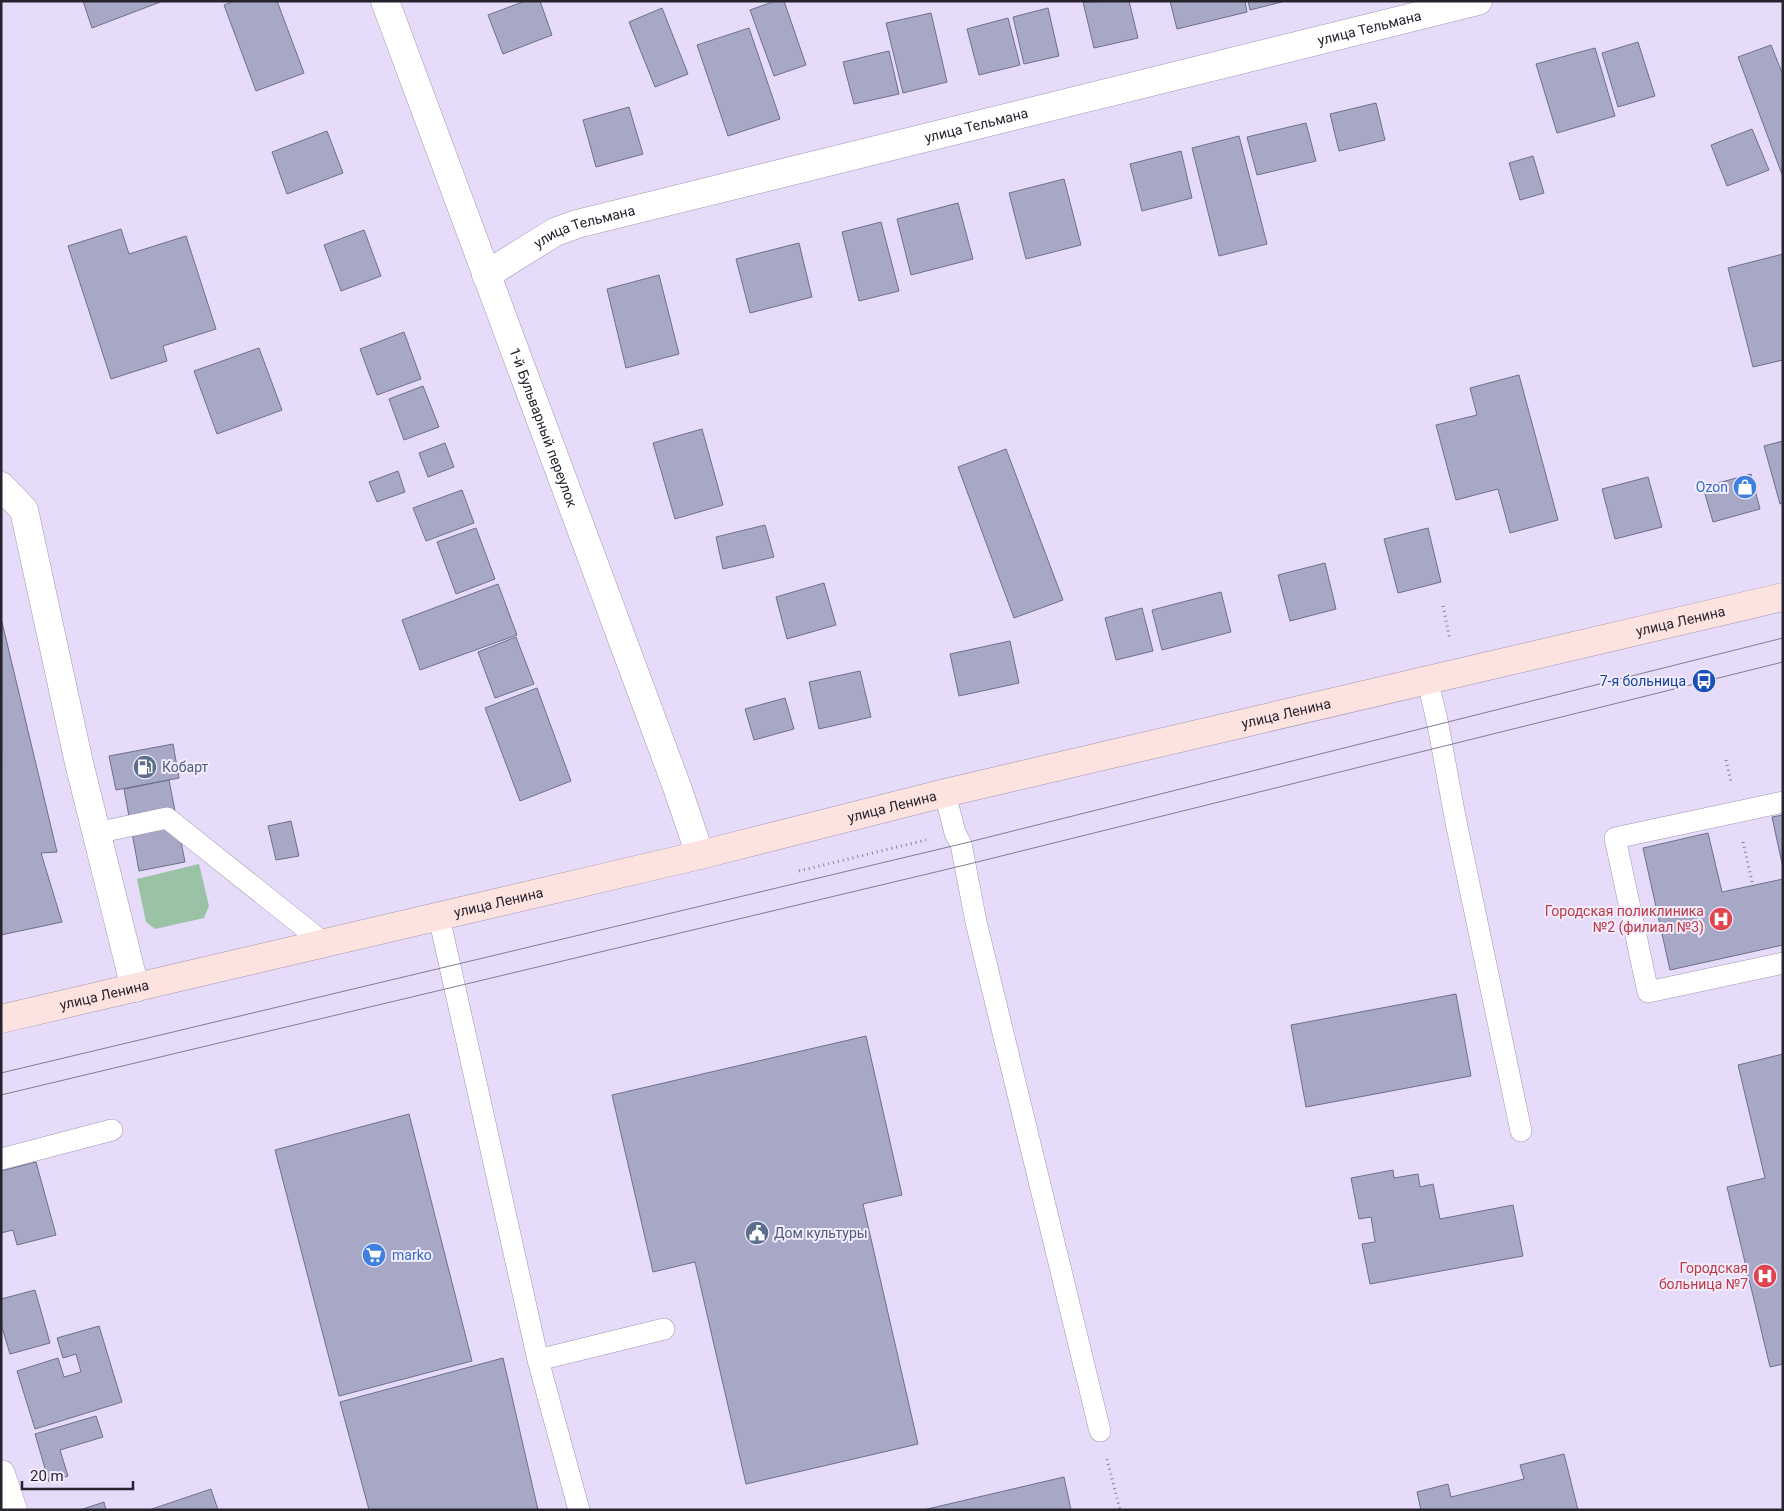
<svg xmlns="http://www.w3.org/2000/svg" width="1784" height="1511" font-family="Roboto,sans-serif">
	<rect width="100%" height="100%" fill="#e6dcfa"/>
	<path fill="#9ac2a4" d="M199,864L209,906L204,918L155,929L146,922L137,879Z"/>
	<path fill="#a7a8c5" stroke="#6e6f8a" d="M83,1H163L92,28Z
		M234,1H277L304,73L256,91L224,5Z
		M525,1H540L552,35L503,54L488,15Z
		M775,1H784L806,65L774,76L750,10Z
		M1129,1L1138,38L1094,48L1083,2Z
		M1170,1H1245L1247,12L1177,29Z
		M1248,1H1282V2L1250,10Z
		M662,8L688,74L655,87L629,22Z
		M1048,8L1059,56L1024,64L1013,17Z
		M931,13L947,82L903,93L886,23Z
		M1008,18L1020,65L979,75L967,29Z
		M749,28L780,119L728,136L697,45Z
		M1638,42L1655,96L1618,107L1602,53Z
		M1771,45L1783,75V177L1738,57Z
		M1595,48L1615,116L1557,133L1536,64Z
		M889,51L899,94L854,104L843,62Z
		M1376,103L1385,140L1339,151L1330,114Z
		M629,107L643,154L596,167L583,120Z
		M1306,123L1316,161L1257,175L1247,137Z
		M1752,129L1769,170L1727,186L1711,145Z
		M327,131L343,173L287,194L272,152Z
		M1239,136L1267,244L1219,256L1192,148Z
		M1181,151L1192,198L1142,211L1130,164Z
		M1533,156L1544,193L1520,200L1509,163Z
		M1064,179L1081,245L1026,259L1009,193Z
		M958,203L973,259L911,275L897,219Z
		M881,222L899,291L859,301L842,232Z
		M121,229L129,254L186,236L216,329L163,346L167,361L111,379L68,246Z
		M364,230L381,276L341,291L324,245Z
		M799,243L812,297L750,313L736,259Z
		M1783,254V360L1753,367L1728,268Z
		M659,275L679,354L626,368L607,289Z
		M404,332L421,379L377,395L360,349Z
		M259,348L282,410L217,434L194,371Z
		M1519,375L1558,520L1510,533L1498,489L1456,500L1436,425L1477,415L1470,388Z
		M423,386L439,427L404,440L389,399Z
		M702,429L723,505L675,519L653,443Z
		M1783,441V503L1780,504L1764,446Z
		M445,443L454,467L428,477L419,453Z
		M1006,449L1063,600L1014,618L958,467Z
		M398,471L405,492L377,502L369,482Z
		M1751,474L1760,509L1713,522L1703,487Z
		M1648,477L1662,527L1615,539L1602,489Z
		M462,490L474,523L426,541L413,508Z
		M765,525L774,557L723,569L716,537Z
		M476,528L495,579L456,594L437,542Z
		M1428,528L1441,582L1398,593L1384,539Z
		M1325,563L1336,609L1290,621L1278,575Z
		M824,583L836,625L787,639L776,597Z
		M498,584L517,635L420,670L402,620Z
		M1221,592L1231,632L1162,650L1152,610Z
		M1142,608L1153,651L1116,660L1105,618Z
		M2,622L57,852L41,853L62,922L1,935Z
		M516,637L534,684L495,698L478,652Z
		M1010,641L1019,683L959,696L950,654Z
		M860,671L871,717L819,729L809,682Z
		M537,688L571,781L520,801L485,708Z
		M785,698L794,729L754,740L745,709Z
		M173,744L179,778L116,790L109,756Z
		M169,780L185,862L139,871L124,789Z
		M1783,815V868L1772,817Z
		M291,821L299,856L276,860L268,826Z
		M1708,833L1722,892L1783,879V945L1670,970L1643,848Z
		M1456,994L1471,1076L1306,1107L1291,1025Z
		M866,1036L902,1195L863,1204L918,1444L746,1484L695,1262L653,1272L612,1095Z
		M1783,1054V1364L1770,1367L1727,1187L1765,1178L1738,1065Z
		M409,1114L472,1361L339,1396L275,1150Z
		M36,1162L56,1235L17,1245L13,1230L1,1233V1171Z
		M1393,1170L1394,1178L1418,1174L1420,1187L1433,1184L1440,1219L1513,1205L1523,1256L1370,1284L1362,1244L1375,1242L1371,1217L1359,1219L1351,1178Z
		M35,1290L50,1343L10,1354L1,1324V1299Z
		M99,1326L122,1402L35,1429L17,1371L58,1358L64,1377L81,1372L76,1354L63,1358L57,1338Z
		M503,1358L538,1510H369L340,1402Z
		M96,1416L103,1437L60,1450L68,1476L49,1482L35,1434Z
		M1564,1454L1578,1510H1421L1417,1492L1448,1484L1451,1497L1524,1479L1520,1465Z
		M1064,1477L1071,1510H923Z
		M211,1489L218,1510H149Z
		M104,1502L106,1510H80Z"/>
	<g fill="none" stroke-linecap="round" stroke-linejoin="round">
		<g stroke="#9e95b0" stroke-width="22">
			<path id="service" d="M1428,682L1438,725L1456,822L1521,1131
				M945,793L955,833L961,844L976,922L1100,1431
				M1783,802L1615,838L1648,992L1783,963
				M96,833L167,818L324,943
				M439,917L538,1360L579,1510
				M1,1159L112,1130
				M538,1360L664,1329"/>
		</g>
		<g stroke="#9e95b0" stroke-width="29">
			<g id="minor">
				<path id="s1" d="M385,1L677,787L700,855"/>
				<path id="s2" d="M486,275L555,232L577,224L1478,1"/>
				<path d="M1,486L24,510L79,763L135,988"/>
				<path d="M1,1474L13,1510"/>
			</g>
		</g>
		<g stroke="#9e95b0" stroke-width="29">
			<g id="secondary">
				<path id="s3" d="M1,1019L700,855L945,793L1783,597"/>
			</g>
		</g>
		<path stroke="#878095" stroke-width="3" stroke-dasharray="1 4" stroke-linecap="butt" d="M1443,606L1450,640
			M1726,760L1731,782
			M1743,842L1753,886
			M799,871L926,840
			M1107,1459L1120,1510"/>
		<use href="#service" stroke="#fff" stroke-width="21"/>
		<use href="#minor" stroke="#fff" stroke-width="28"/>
		<use href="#secondary" stroke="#fde3e0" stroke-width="28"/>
		<path stroke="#837c91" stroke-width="1" d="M1,1073L961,844L1783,638
			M1,1095L965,865L1783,662"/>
	</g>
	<defs>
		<g id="shop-disc" transform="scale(1.25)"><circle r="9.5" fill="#3f7fe0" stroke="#f2ecfe"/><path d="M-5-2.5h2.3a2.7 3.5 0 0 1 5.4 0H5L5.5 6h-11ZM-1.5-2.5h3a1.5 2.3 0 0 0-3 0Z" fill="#fff"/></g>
		<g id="bus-disc" transform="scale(1.25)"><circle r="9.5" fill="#1a4fb4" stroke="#f2ecfe"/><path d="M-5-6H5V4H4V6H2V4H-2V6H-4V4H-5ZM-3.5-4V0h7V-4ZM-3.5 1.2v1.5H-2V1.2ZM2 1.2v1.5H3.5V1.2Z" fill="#fff"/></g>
		<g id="fuel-disc" transform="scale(1.25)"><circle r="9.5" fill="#5c6f8a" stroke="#f2ecfe"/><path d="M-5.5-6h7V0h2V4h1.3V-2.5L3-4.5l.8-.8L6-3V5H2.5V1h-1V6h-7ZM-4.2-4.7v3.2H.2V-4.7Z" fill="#fff"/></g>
		<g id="hospital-disc" transform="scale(1.25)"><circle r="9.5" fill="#e0444e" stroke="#f2ecfe"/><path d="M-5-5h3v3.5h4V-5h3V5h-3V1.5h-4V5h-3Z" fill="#fff"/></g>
		<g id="civic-disc" transform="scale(1.25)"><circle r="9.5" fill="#5c6f8a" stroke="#f2ecfe"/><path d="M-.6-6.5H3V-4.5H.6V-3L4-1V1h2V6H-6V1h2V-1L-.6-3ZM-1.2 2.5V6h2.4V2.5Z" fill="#fff"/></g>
		<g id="supermarket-disc" transform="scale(1.25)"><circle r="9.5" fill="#3f7fe0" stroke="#f2ecfe"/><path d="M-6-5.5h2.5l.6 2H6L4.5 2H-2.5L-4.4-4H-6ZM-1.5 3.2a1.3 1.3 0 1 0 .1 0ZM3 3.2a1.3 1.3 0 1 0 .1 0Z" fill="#fff"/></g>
	</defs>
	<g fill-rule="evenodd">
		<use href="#shop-disc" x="1745" y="487"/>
		<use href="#bus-disc" x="1704" y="681"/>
		<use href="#fuel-disc" x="145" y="767"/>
		<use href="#hospital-disc" x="1721" y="919"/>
		<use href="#civic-disc" x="757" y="1233"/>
		<use href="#supermarket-disc" x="374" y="1255"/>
		<use href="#hospital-disc" x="1765" y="1276"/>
	</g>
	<g text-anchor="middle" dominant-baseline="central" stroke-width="4" stroke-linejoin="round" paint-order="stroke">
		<g font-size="14" fill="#27232e" stroke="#f2ecfe">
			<text stroke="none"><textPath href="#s2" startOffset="921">улица Тельмана</textPath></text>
			<text stroke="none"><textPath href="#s2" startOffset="516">улица Тельмана</textPath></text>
			<text stroke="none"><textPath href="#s2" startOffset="111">улица Тельмана</textPath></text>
			<text stroke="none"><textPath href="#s1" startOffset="455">1-й Бульварный переулок</textPath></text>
			<text stroke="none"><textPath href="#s3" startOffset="1726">улица Ленина</textPath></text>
			<text stroke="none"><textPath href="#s3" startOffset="1321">улица Ленина</textPath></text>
			<text stroke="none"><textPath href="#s3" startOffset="916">улица Ленина</textPath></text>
			<text stroke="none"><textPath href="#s3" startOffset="511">улица Ленина</textPath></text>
			<text stroke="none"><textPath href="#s3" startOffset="106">улица Ленина</textPath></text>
		</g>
		<g font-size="14" fill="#366cbe" stroke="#f2ecfe" text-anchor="end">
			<text x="1728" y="487">Ozon</text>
			<text x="392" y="1255" text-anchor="start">marko</text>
		</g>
		<g font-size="14" fill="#164399" stroke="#f2ecfe" text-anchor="end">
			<text x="1686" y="681">7-я больница</text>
		</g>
		<g font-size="14" fill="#4e5e75" stroke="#f2ecfe" text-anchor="start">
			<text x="162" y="767">Кобарт</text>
			<text x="774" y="1233">Дом культуры</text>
		</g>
		<g font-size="14" fill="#be3a42" stroke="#f2ecfe" text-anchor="end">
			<text x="1704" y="911">Городская поликлиника<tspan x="1704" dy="16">№2 (филиал №3)</tspan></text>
			<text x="1748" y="1268">Городская<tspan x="1748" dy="16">больница №7</tspan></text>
		</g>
	</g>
	<rect width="1784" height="1511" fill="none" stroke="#27232e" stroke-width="5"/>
	<path d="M22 1481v8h111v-8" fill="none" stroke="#27232e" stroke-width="2.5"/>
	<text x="30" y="1481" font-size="15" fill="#27232e" stroke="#f2ecfe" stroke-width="4" paint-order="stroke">20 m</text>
</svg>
